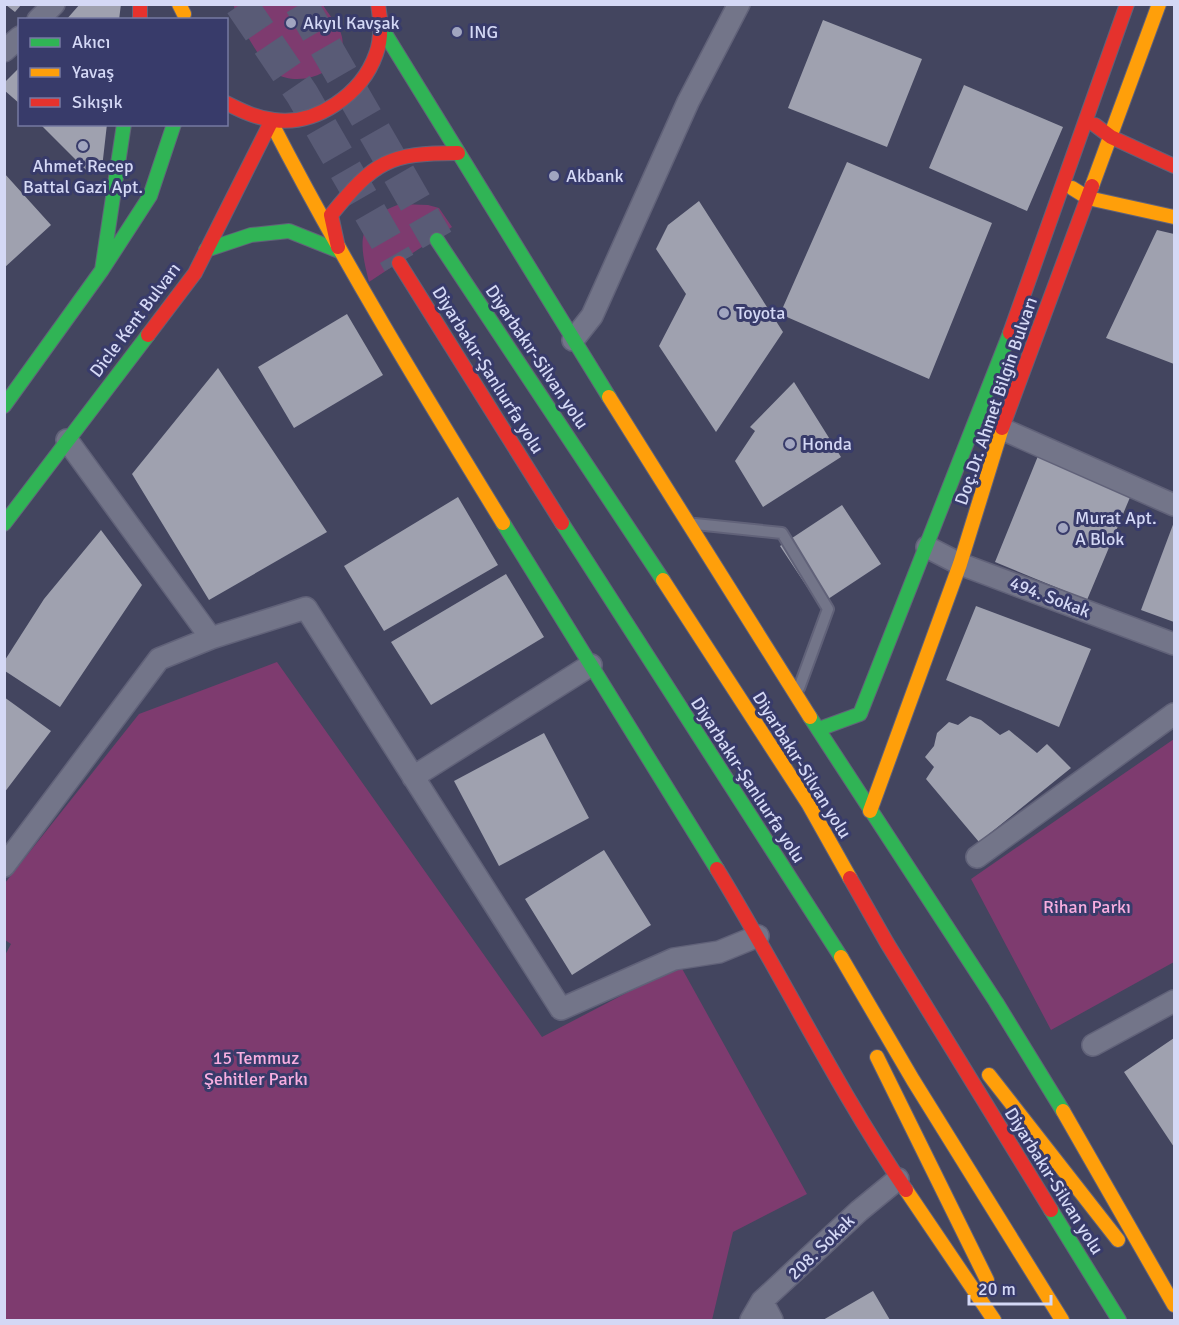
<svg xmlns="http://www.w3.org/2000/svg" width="1179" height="1325" font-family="Signika,sans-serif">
	<rect width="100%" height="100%" fill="#43455f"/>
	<path fill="#7e3b6f" d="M234,5H323C328,14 340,26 342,37C349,72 299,89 275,73C262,65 245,30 235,16Z
		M400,204L428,205L439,208L452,227L369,282C359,242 355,220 400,204Z
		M277,662L542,1037L680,965L807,1194L733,1232L712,1320H5L4,957L11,944L5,940V883L139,714Z
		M1174,739V962L1051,1030L971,879Z"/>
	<path fill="#9fa1af" d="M80,4H121L119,20H66Z
		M6,5H21L15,12Z
		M823,20L922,59L887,147L788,108Z
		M20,67V104L4,90V83Z
		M964,85L1063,127L1027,211L929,168Z
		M40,124H107L102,168L89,173Z
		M847,162L992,223L929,379L780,314Z
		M4,173L51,225L4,268Z
		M699,201L783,332L716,432L659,346L686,294L656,249L668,225Z
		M1157,230L1174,234V364L1106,338Z
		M347,314L383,375L294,428L258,367Z
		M218,368L327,532L209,600L132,474Z
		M794,382L841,457L763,507L735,461L755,431L750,427Z
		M1038,456L1131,495L1087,600L995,562Z
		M458,497L498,565L384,631L344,566Z
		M842,505L881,564L819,605L780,546Z
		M1174,522V622L1141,610Z
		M101,530L142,585L60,707L5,671V660L44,599Z
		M506,574L544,637L431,705L391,642Z
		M976,606L1091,649L1059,727L946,680Z
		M4,697L51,731L4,793Z
		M970,716L981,720L1000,735L1009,730L1037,753L1047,744L1071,768L979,842L926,779L934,767L925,757L934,746L937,733L949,722L958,725Z
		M544,733L589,818L499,866L454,781Z
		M604,850L651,925L572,975L525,899Z
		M1174,1038V1147L1124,1072Z
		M873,1291L890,1320H823Z"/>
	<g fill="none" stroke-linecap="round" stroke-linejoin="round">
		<path stroke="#595b76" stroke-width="33" stroke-dasharray="33 16" stroke-linecap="butt" d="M241,4L302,94L399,263
			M301,4L437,240"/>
		<g stroke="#616279" stroke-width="14">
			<path id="lane" d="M695,524L782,533L828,609L799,688"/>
		</g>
		<g stroke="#616279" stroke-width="24">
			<path id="street" d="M38,20L54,4
				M4,51L20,37
				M573,340L592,316L688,102L739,4
				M1002,429L1174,505
				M67,440L211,638
				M927,547L960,564L1174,644
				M413,777L591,665
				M977,857L1174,714
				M4,866L159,659L211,638L306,608L561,1009L674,959L719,952L758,936
				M1093,1045L1174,1001
				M762,1301L772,1320
				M751,1320L762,1301L859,1211L898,1179"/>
		</g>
		<g stroke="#616279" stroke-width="16">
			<path id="fast" d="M381,27L609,397
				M437,240L663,580
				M206,250L251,235L289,231L339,251
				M102,270L124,124
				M4,406L102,270L150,196L174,124
				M503,523L717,869
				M562,523L841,957
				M4,524L148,335
				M810,717L996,1002L1063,1111
				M819,729L860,714L1010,333
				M1051,1210L1119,1320"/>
		</g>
		<g stroke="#616279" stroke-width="16">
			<path id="slow" d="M179,4L184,14
				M271,122C342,260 422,391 503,523
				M1092,186L1159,4
				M1072,188L1088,198L1174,217
				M609,397L810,717
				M663,580L809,805L850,878
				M870,811L960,564L1002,428
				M841,957L913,1080L1062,1320
				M877,1057L987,1280
				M989,1075L1118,1240
				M1063,1111L1174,1305
				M906,1190L994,1320"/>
		</g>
		<g stroke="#616279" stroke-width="16">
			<path id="jam" d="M140,4V20
				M226,103C242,111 256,118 274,120C316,126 362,94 376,54C382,38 381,21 378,4
				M1095,125L1111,137L1174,166
				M338,247L331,215C375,161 388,153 458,153
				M399,263L562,523
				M1010,333L1127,4
				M148,335L195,273L271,122
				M1002,428L1092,186
				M717,869C782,975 836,1087 906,1190
				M850,878L887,943L1051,1210"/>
		</g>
		<use href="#lane" stroke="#737589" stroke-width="10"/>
		<use href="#street" stroke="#737589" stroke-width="21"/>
		<use href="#fast" stroke="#30b455" stroke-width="14"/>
		<use href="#slow" stroke="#ff9f0a" stroke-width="14"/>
		<use href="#jam" stroke="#e5322d" stroke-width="14"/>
	</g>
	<g fill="#a1a5c0" stroke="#383b6a" stroke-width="2">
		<circle cx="291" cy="23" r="6"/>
		<circle cx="457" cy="32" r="6"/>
		<circle cx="83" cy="146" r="6"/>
		<circle cx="554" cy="176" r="6"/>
		<circle cx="724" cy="313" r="6"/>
		<circle cx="790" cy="444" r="6"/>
		<circle cx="1063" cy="528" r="6"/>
	</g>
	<g text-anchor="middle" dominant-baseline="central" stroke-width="6" stroke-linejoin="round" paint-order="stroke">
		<g font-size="18" fill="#d4d8f5" stroke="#383b6a" text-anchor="start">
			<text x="303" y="23">Akyıl Kavşak</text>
			<text x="469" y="32">ING</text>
			<text x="83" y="166" text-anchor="middle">Ahmet Recep<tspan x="83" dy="21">Battal Gazi Apt.</tspan></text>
			<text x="566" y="176">Akbank</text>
			<text x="736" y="313">Toyota</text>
			<text x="802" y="444">Honda</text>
			<text x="1075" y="518">Murat Apt.<tspan x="1075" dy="21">A Blok</tspan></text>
		</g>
		<g font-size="18" fill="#d4d8f5" stroke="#383b6a">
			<text transform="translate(135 320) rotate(-53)">Dicle Kent Bulvarı</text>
			<text transform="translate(537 357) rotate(56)">Diyarbakır-Silvan yolu</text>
			<text transform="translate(488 370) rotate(58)">Diyarbakır-Şanlıurfa yolu</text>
			<text transform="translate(996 401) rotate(-71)">Doç.Dr. Ahmet Bilgin Bulvarı</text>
			<text transform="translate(1050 597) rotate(21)">494. Sokak</text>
			<text transform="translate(802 765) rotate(58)">Diyarbakır-Silvan yolu</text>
			<text transform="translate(748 780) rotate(57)">Diyarbakır-Şanlıurfa yolu</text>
			<text transform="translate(1054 1181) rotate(58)">Diyarbakır-Silvan yolu</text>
			<text transform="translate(821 1247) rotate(-44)">208. Sokak</text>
		</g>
		<g font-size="18" fill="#f8aee0" stroke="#383b6a">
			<text x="1087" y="907">Rihan Parkı</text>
			<text x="256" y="1058">15 Temmuz<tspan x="256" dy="21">Şehitler Parkı</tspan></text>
		</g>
	</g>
	<rect width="1179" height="1325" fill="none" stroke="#d4d8f5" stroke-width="12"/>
	<rect x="18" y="18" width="210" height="108" fill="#383b6a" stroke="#767aa2" stroke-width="1.5"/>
	<rect x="30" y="38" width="30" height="9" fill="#30b455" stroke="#767aa2" stroke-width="1.5"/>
	<text x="72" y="48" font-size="18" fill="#d4d8f5">Akıcı</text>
	<rect x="30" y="68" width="30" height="9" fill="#ff9f0a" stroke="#767aa2" stroke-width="1.5"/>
	<text x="72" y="78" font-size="18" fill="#d4d8f5">Yavaş</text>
	<rect x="30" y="98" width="30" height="9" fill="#e5322d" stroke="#767aa2" stroke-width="1.5"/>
	<text x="72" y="108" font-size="18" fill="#d4d8f5">Sıkışık</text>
	<path d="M969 1295v9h82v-9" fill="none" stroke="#d4d8f5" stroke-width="3"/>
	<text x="978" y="1295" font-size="18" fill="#d4d8f5" stroke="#383b6a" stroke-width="4.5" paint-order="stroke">20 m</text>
</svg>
